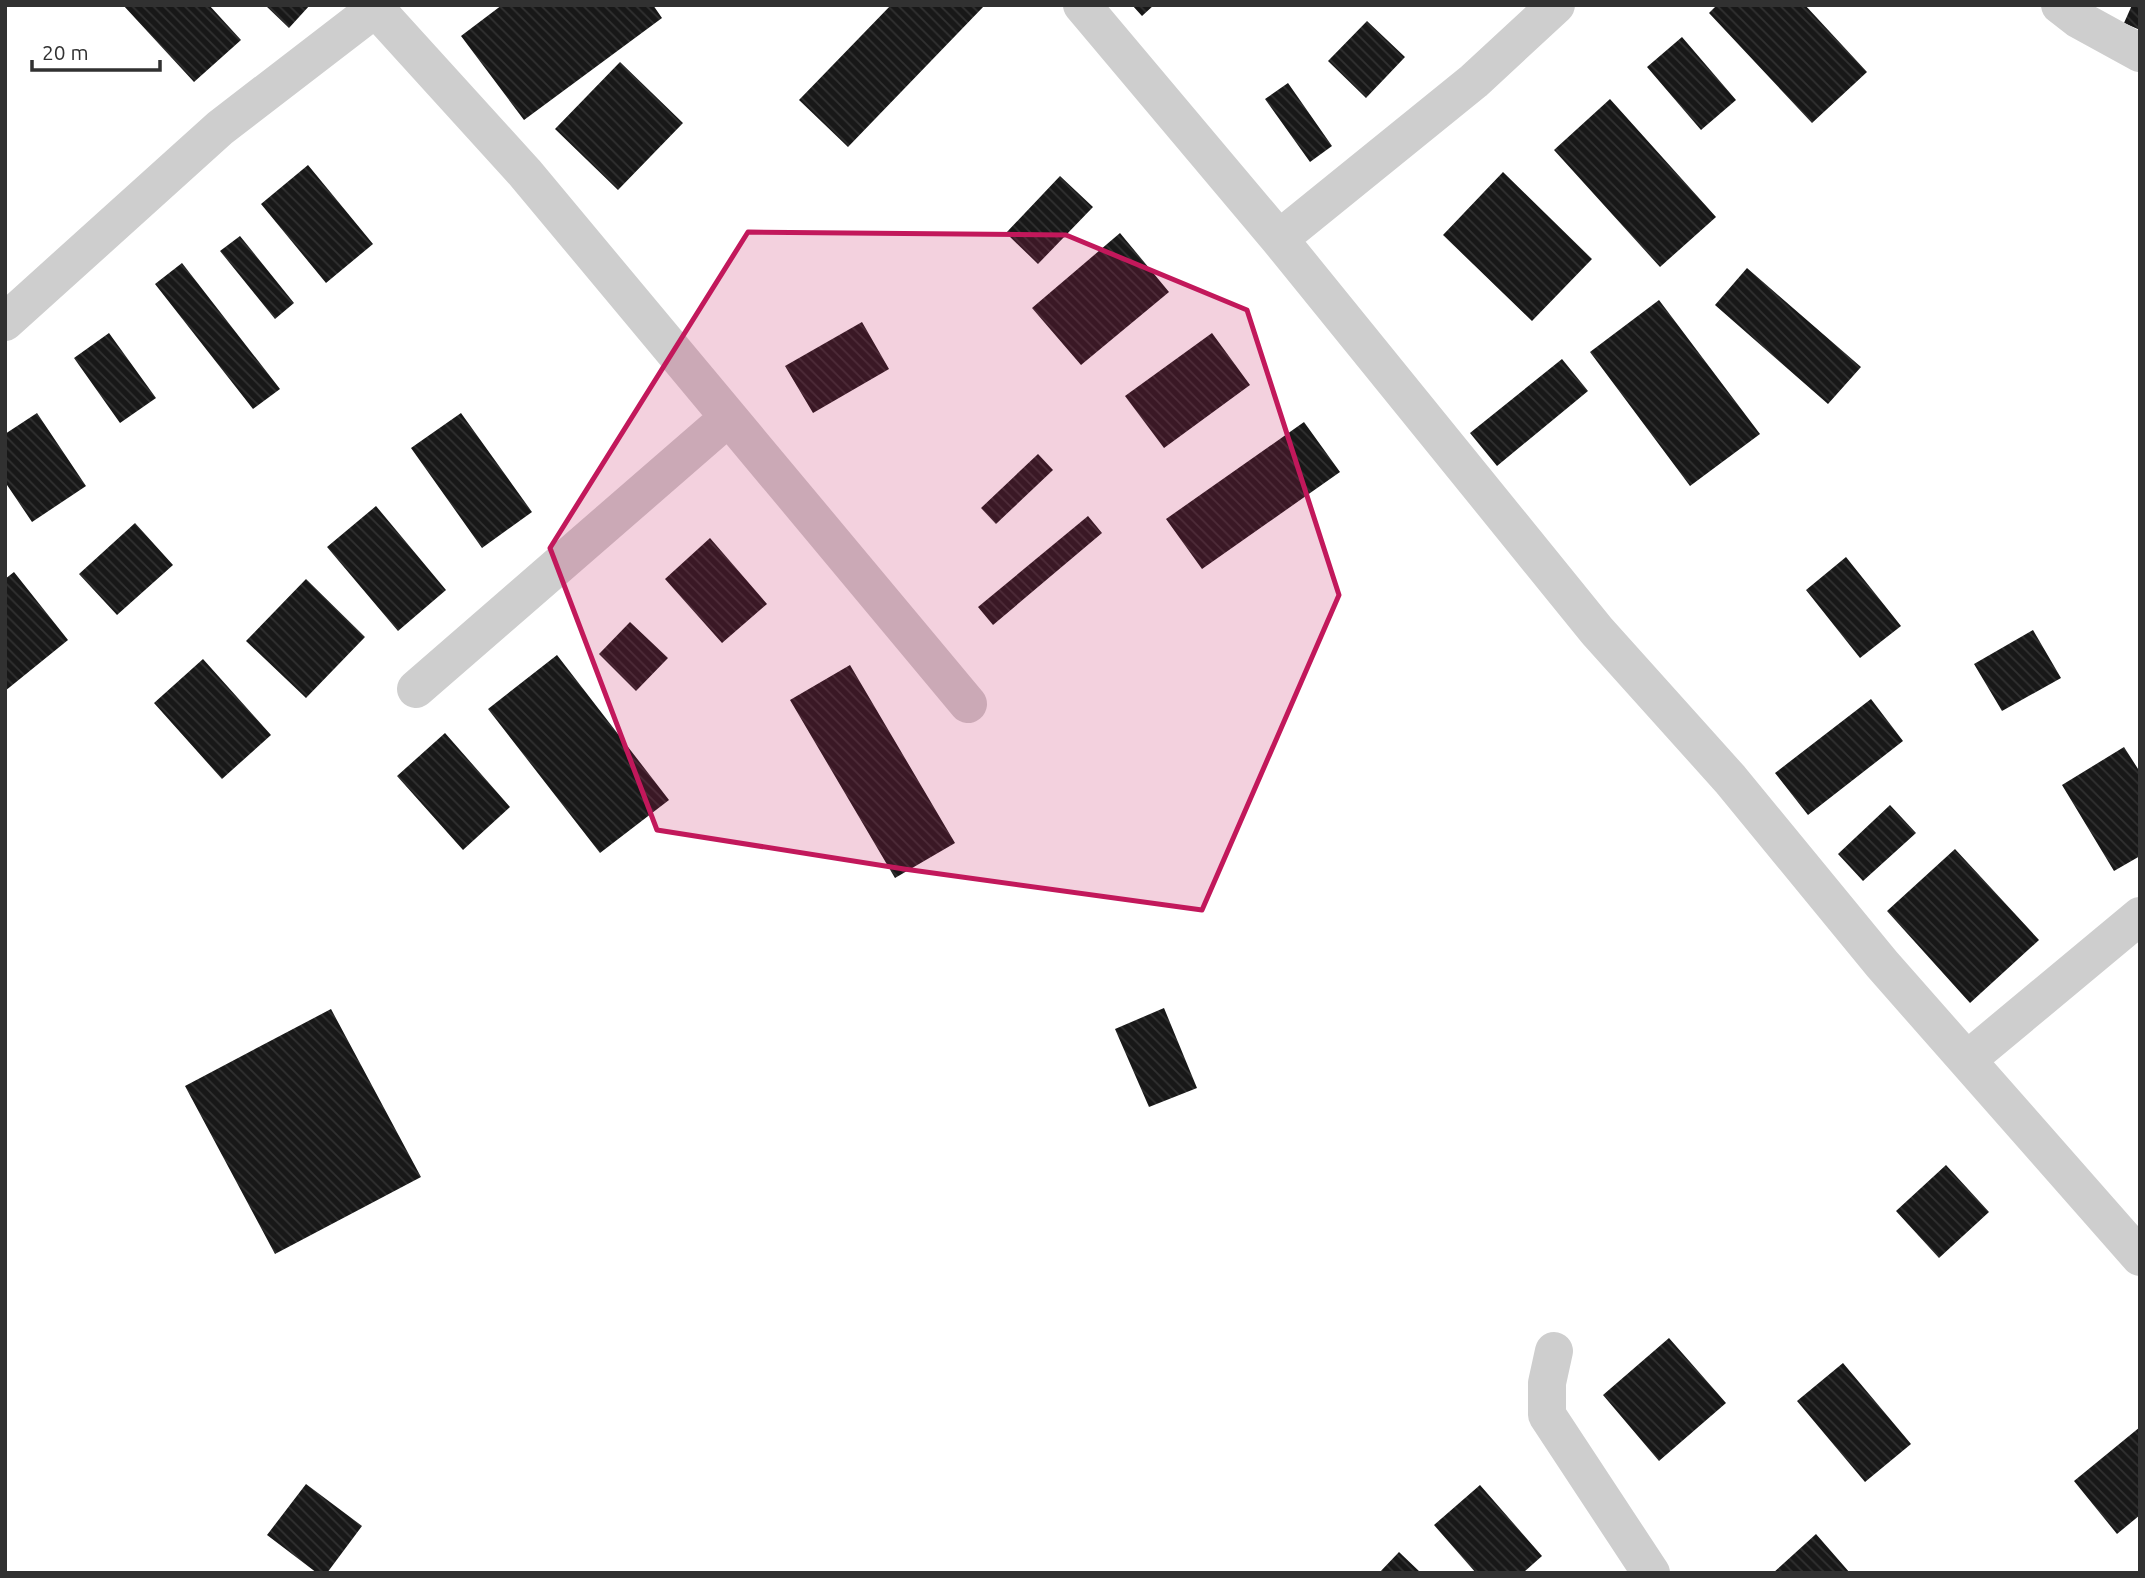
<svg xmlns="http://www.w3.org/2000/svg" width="2145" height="1578" font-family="Ubuntu,sans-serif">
	<defs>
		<pattern id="building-back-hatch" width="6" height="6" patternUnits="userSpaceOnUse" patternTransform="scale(1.75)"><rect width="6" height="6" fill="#181818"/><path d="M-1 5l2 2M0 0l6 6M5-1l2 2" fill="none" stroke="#313131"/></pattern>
	</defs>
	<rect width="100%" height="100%" fill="#fff"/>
	<path fill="url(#building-back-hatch)" d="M123,5H209L241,40L194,82Z
		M265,5H310L289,28Z
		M502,5H653L662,18L524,120L461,36Z
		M891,5H985L848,147L799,100Z
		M1132,5H1154L1142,16Z
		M1717,5H1805L1867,72L1812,123L1709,13Z
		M2132,5H2140V30L2124,23Z
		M1367,21L1405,57L1366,98L1328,61Z
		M1682,37L1736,100L1701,130L1647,67Z
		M620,62L683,123L618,190L555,129Z
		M1288,83L1332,146L1310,162L1265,99Z
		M1610,99L1716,217L1660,267L1554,150Z
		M308,165L373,244L326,283L261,204Z
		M1503,172L1592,259L1532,321L1443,235Z
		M1060,176L1093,207L1038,264L1006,233Z
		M1120,233L1169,292L1081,365L1032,308Z
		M240,236L294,303L275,319L220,251Z
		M182,263L280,389L253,409L155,284Z
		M1747,268L1861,367L1828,404L1715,305Z
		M1659,300L1760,434L1690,486L1590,352Z
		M862,322L889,369L813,413L785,366Z
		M109,333L156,398L120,423L74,358Z
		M1212,333L1250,385L1164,448L1125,396Z
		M1562,359L1588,391L1497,466L1470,433Z
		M37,413L86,486L32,522L5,482V434Z
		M461,413L532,512L482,548L411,448Z
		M1304,422L1340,472L1202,569L1166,519Z
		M1038,454L1053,470L996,524L981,508Z
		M376,506L446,590L398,631L327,547Z
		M1088,516L1102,533L993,625L978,607Z
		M135,523L173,565L117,615L79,574Z
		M710,538L767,604L722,643L665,579Z
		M1846,557L1901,626L1860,658L1806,590Z
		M14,572L68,640L5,691V579Z
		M306,579L365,637L306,698L246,641Z
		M630,622L668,658L636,691L599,654Z
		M2033,630L2061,678L2002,711L1974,664Z
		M557,655L669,800L600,853L488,709Z
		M203,659L271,735L222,779L154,703Z
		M850,665L955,843L895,878L790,700Z
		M1871,699L1903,741L1808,815L1775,773Z
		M445,733L510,807L463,850L397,776Z
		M2124,747L2140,772V856L2114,871L2062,785Z
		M1890,805L1916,833L1863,881L1838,854Z
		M1955,849L2039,940L1970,1003L1887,911Z
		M1164,1008L1197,1088L1149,1107L1115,1029Z
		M331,1009L421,1177L275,1254L185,1086Z
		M1946,1165L1989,1212L1939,1258L1896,1211Z
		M1669,1338L1726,1403L1659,1461L1603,1395Z
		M1843,1363L1911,1444L1865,1482L1797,1401Z
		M2140,1427V1515L2117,1534L2074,1481Z
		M306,1484L362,1526L327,1573H317L267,1535Z
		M1480,1485L1542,1556L1523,1573H1476L1434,1525Z
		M1816,1534L1850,1573H1773Z
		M1399,1552L1421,1573H1379Z"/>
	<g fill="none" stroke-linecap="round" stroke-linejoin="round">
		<path stroke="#cecece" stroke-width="38" d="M1082,5L1279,239L1597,631L1730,779L1882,964L2140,1257
			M2060,5L2078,19L2140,53
			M376,9L525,173L968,704
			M1279,239L1474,81L1556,5
			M5,322L220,128L380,5
			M416,689L728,418
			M1967,1060L2140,916
			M1554,1351L1547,1383V1415L1651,1573"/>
	</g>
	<path fill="#c2185b" fill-opacity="0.2" stroke="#c2185b" stroke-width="5" stroke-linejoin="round" d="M748,232L1066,235L1247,310L1339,595L1202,910L904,869L657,830L550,548Z"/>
	<rect width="2145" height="1578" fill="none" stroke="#313131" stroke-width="14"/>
	<path d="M32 60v10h128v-10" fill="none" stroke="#313131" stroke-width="3.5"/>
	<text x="42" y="60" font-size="21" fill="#313131" stroke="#ffffff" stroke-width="5" paint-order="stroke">20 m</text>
</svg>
